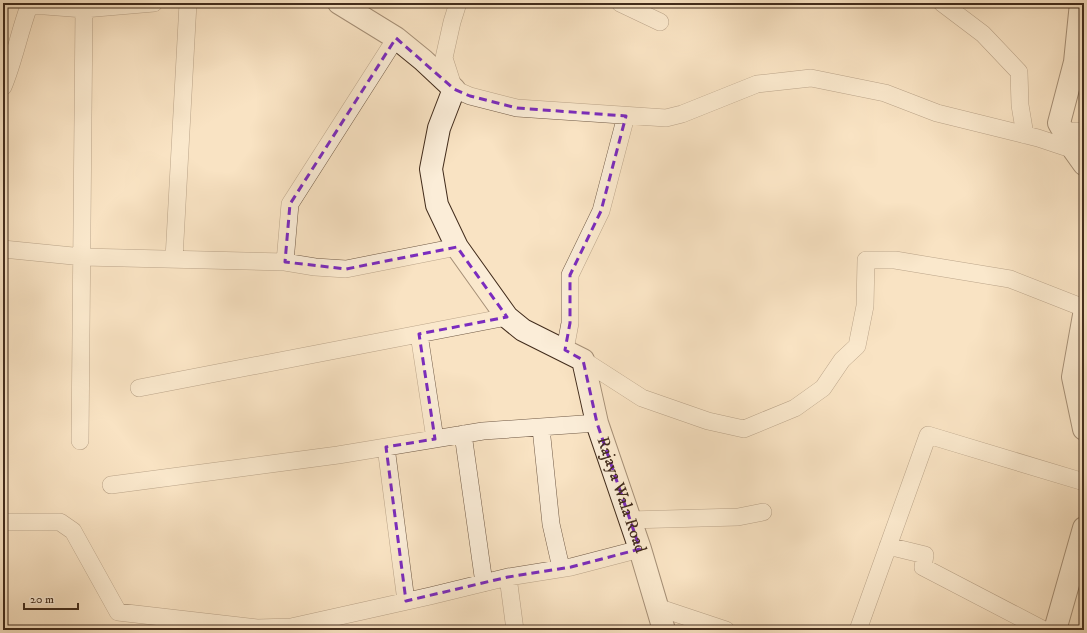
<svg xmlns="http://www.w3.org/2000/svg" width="1087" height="633" font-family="'IM FELL DW Pica',serif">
	<rect width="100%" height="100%" fill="#f9e3c3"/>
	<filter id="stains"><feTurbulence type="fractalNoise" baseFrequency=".005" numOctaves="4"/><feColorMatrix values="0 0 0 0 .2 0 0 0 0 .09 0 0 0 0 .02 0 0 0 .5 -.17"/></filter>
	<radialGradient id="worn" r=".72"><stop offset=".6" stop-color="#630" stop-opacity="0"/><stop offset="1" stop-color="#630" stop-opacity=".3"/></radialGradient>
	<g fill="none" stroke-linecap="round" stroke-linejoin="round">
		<g stroke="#705a46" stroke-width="18">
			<path id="street" d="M458,3L452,22L444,58L454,89L470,96L517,108L666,118L682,114L757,84L811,78L885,93L937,113L1038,138L1074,150
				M620,3L660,22
				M942,3L983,34L1019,72L1020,105L1025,135
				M3,87C14,61 19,33 29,6H45L84,9L154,3
				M1063,131H1084
				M3,249L83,257L285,262L315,267L346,269L457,247
				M174,259L188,3
				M285,262L290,204L396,38
				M419,334L435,439
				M565,350L570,323V275L601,211L626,116
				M583,360L642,398L708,421L744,429L795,408L823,388L842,360L857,346L865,306L866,260H895L1010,279L1084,308
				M139,388L507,317
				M541,428L551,524L561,568
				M463,434L484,583
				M80,441L84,9
				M386,447L406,601
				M111,485L338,455L483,431L597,423
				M629,520L738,517L763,512
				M3,522H60L73,531L118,612L257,628L291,627L430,596L508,577L571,567L640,549
				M888,546L925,555L923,567L1044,630
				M508,577L515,630
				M657,607L726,630
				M858,630L928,435L1084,482"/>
		</g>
		<g stroke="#422c1c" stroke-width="24">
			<g id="secondary">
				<path id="s1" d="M339,3L396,38L423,60L454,89L439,128L431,169L437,205L457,247L507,317L523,330L583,360L597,423L640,549L664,630"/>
				<path d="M1081,3L1075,62L1059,123L1074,150L1084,164"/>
				<path d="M1084,315L1073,377L1084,429"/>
				<path d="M1055,630L1084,528"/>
			</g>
		</g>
		<use href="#street" stroke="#fbedd8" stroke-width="17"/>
		<use href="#secondary" stroke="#fbedd8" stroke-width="22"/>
	</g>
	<path d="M0 0H1087V633H0ZM396,38L454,89L470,96L517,108L626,116L601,211L570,275V323L565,350L583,360L597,423L640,549L571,567L508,577L406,601L386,447L435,439L419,334L507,317L457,247L346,269L285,262L290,204Z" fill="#f9e3c3" fill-opacity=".55" fill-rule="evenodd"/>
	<path fill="none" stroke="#7b2cbf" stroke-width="3" stroke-dasharray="8 5" stroke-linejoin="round" d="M396,38L454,89L470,96L517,108L626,116L601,211L570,275V323L565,350L583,360L597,423L640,549L571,567L508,577L406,601L386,447L435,439L419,334L507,317L457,247L346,269L285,262L290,204Z"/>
	<g text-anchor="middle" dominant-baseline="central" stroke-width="3.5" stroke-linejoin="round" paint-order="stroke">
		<g font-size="17" fill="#422c1c" stroke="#fbedd8">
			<text stroke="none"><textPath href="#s1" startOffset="625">Rajaya Wala Road</textPath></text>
		</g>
	</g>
	<rect width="1087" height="633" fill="none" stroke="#f9e3c3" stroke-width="16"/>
	<rect x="4" y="4" width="1079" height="625" fill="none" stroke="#422c1c" stroke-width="2"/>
	<rect x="8" y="8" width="1071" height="617" fill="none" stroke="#422c1c"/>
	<path d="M24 603v6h54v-6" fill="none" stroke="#422c1c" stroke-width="2"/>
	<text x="30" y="603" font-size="12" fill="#422c1c" stroke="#fbedd8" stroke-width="3" paint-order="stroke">20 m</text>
	<rect width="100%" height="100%" filter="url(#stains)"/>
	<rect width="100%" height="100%" fill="url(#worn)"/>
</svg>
